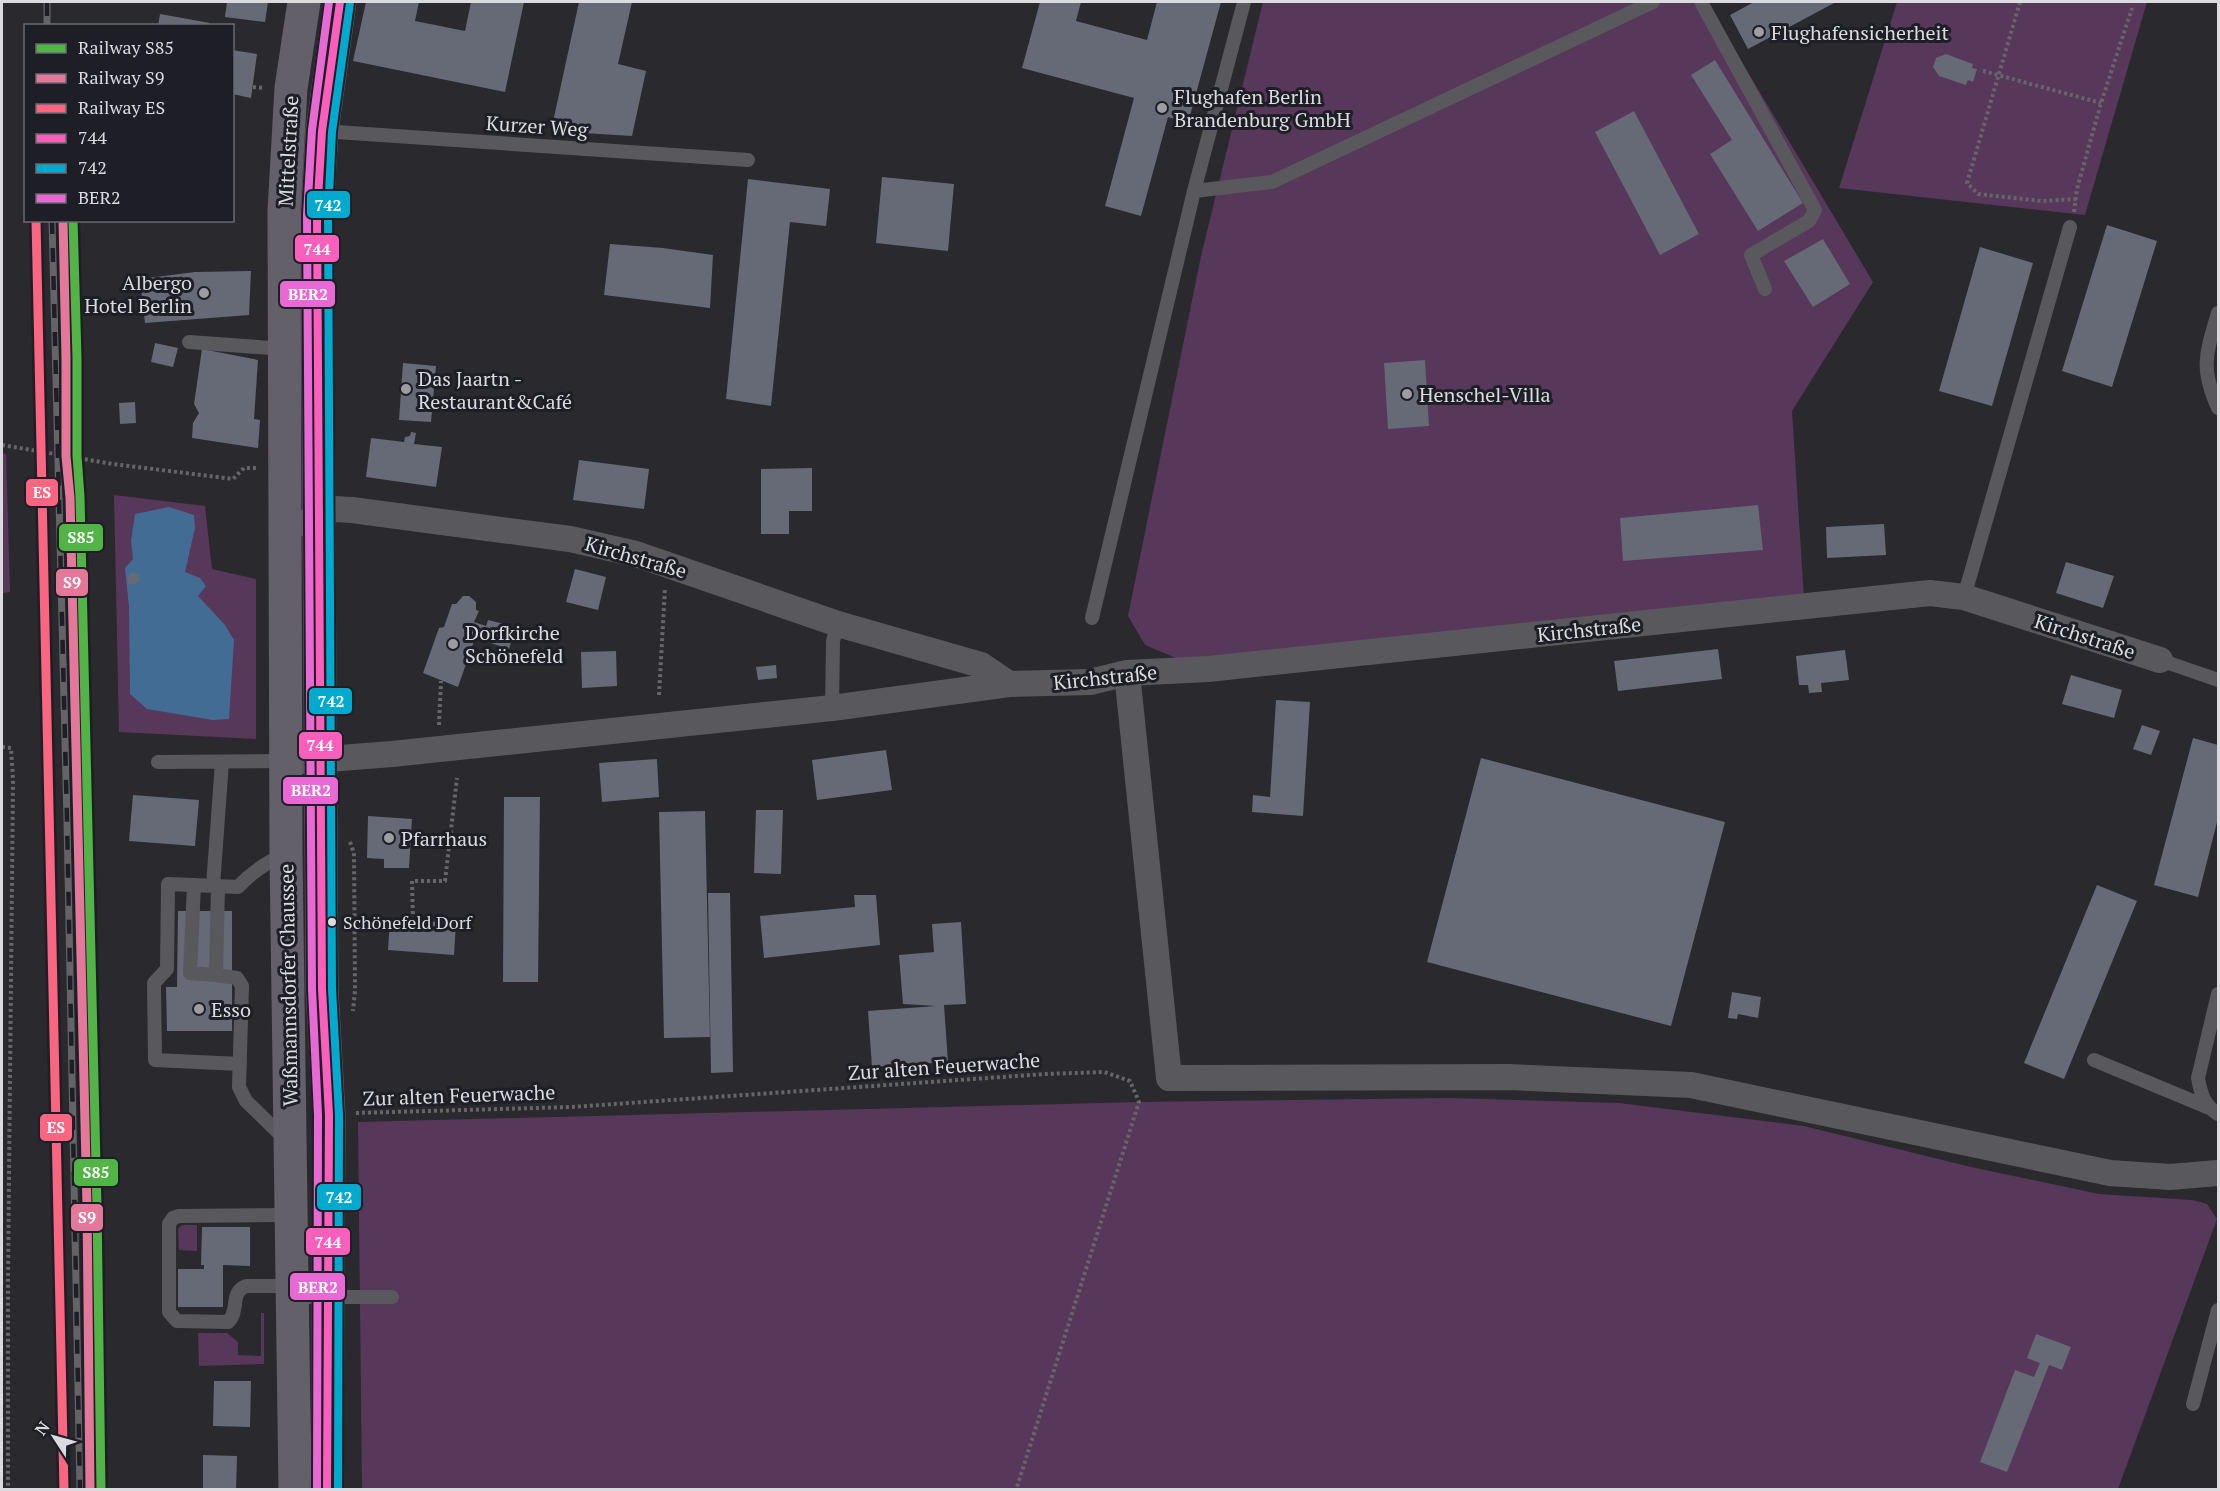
<svg xmlns="http://www.w3.org/2000/svg" width="2220" height="1491" font-family="'PT Serif',serif">
	<rect width="100%" height="100%" fill="#29292e"/>
	<path fill="#57375a" d="M1263,2H1706L1873,282L1792,411L1804,598L1183,661L1145,645L1128,616L1201,256Z
		M1897,2H2147L2085,215L1839,188Z
		M2,453L6,454L10,592L2,593Z
		M114,495L205,506L212,569L256,579V739L119,732Z
		M1449,1098L1619,1103L1804,1126L1971,1167L2099,1194L2192,1200L2207,1204L2217,1219L2118,1489H362L358,1122L1139,1102Z
		M182,1225H197V1251L179,1250L178,1229Z
		M261,1313H264V1364L199,1366L198,1333H227L238,1342V1355L261,1356Z"/>
	<path fill="#426c94" d="M169,507L194,515L195,528L185,572L200,578L206,586L198,596L225,625L234,640L229,719L213,720L147,709L130,694L129,607L125,568L133,559L131,541L135,514Z"/>
	<path fill="#666976" d="M227,2H268L265,22L225,17Z
		M366,2H419L415,21L465,31L471,2H524L505,92L353,61Z
		M579,2H632L618,64L646,71L632,136L551,131Z
		M1040,2H1081L1076,21L1147,40L1157,2H1221L1188,123L1168,117L1141,216L1105,206L1134,98L1022,68Z
		M1754,2H1836L1748,49L1730,15Z
		M160,14L210,23L209,26H158Z
		M232,50L257,54L251,98L232,94Z
		M1946,54L1973,64L1972,68L1977,69L1973,82L1968,80L1966,85L1939,76L1933,67L1936,58Z
		M1715,60L1803,203L1758,231L1710,154L1732,140L1691,75Z
		M1634,111L1699,234L1660,255L1595,132Z
		M882,177L954,184L948,251L876,243Z
		M748,179L830,189L826,226L790,222L771,406L726,399Z
		M2107,225L2157,241L2112,387L2062,371Z
		M1823,239L1850,284L1813,307L1784,261Z
		M610,244L663,248L713,255L710,308L604,295Z
		M1980,247L2033,263L1992,406L1939,391Z
		M251,271L249,315L145,323L140,279L195,272Z
		M155,343L178,348L173,367L151,362Z
		M202,349L258,360L254,419L260,420L258,448L192,438L193,423L199,413L194,404Z
		M1425,360L1429,426L1388,429L1384,363Z
		M403,363L436,366L431,422L399,420Z
		M135,402L136,423L120,424L119,403Z
		M411,432L416,433L414,444L442,447L436,487L366,477L371,438L404,442L405,437L410,436Z
		M579,460L649,469L644,509L573,500Z
		M812,468V511H789V534H761V469Z
		M1758,505L1763,550L1623,561L1620,518Z
		M1884,524L1886,555L1827,558L1826,527Z
		M2066,562L2114,576L2103,608L2056,593Z
		M575,569L606,577L598,610L566,602Z
		M133,572L139,575V581L134,585L128,583V576Z
		M463,596H469L476,602V610L479,611L474,622L486,626L488,620L504,624L515,630L509,649L475,638L458,687L423,673L439,628L444,627L452,604H456Z
		M1718,649L1722,679L1618,691L1614,661Z
		M1845,650L1849,680L1821,683L1822,692L1809,693L1808,685H1799L1796,656Z
		M616,651L617,686L582,688L581,652Z
		M776,665L777,678L758,680L756,667Z
		M2071,675L2122,690L2114,718L2062,704Z
		M1276,700L1310,702L1303,816L1252,812L1253,795L1270,797Z
		M2142,725L2160,731L2151,755L2133,749Z
		M2193,738L2218,745V818L2198,897L2154,885Z
		M886,750L892,790L817,800L812,760Z
		M1481,758L1725,822L1671,1026L1427,962Z
		M657,759L659,797L602,802L599,763Z
		M133,795L199,800L195,846L129,841Z
		M504,797H540L538,982H503Z
		M756,810H783L781,874L754,873Z
		M705,811L710,1037L664,1038L659,812Z
		M368,816L412,819L409,868H384V859L367,858Z
		M2097,885L2137,901L2064,1079L2024,1063Z
		M708,893H730L733,1072L711,1073Z
		M854,895H876L880,945L764,958L760,916L855,907Z
		M178,911H232V1031H167L166,987H177Z
		M390,919L456,923L454,955L388,950Z
		M961,922L966,1004L944,1005L948,1062L872,1067L868,1011L936,1006L903,1004L899,955L934,952L932,924Z
		M1732,992L1761,997L1758,1018L1738,1014L1737,1019L1728,1018Z
		M202,1227H250V1266L223,1265V1307H178V1269H204V1265H201Z
		M2036,1334L2071,1347L2062,1370L2049,1365L2007,1472L1980,1462L2015,1370L2034,1377L2040,1363L2027,1358Z
		M214,1381H251L250,1427L213,1426Z
		M203,1455L237,1456L236,1490H203Z"/>
	<g fill="none" stroke-linecap="round" stroke-linejoin="round">
		<path stroke="#66666a" stroke-width="4" stroke-dasharray="3 3" stroke-linecap="butt" d="M2020,2L1967,183L1978,194L2042,201L2076,199
			M1983,71L2101,103
			M253,87L265,88
			M2074,212L2077,189L2101,103L2132,8
			M2,445L113,464L233,479L244,468H257
			M659,695L665,588
			M439,725L441,681
			M2,747L11,748L13,779L8,1278V1490
			M350,842L354,853L355,990L353,1011
			M413,920L412,881H445L457,778
			M356,1113L572,1107L1045,1074L1104,1072L1130,1081L1139,1102L1016,1490"/>
		<path stroke="#59595d" stroke-width="14" d="M1701,2L1815,210L1809,221L1751,255L1765,289
			M322,131L748,160
			M1194,191L1272,182L1653,2
			M2218,313C2206,354 2200,367 2218,408
			M189,342L285,349
			M1964,597L2070,227
			M1092,618L1194,191L1244,2
			M2160,660L2218,680
			M832,708L833,641L838,624
			M158,762L285,761
			M194,885L190,973L216,975
			M213,886L222,762
			M218,886L216,975L237,978L242,986L239,1087L246,1101L286,1140
			M2218,994L2198,1078C2201,1095 2204,1105 2218,1114
			M2094,1060L2207,1107
			M240,1064L155,1060L154,983L167,969L168,884L238,887C252,872 266,862 286,854
			M291,1215L179,1216L173,1218L169,1224V1312L177,1321L228,1322C240,1311 229,1293 246,1286H292
			M292,1297H392
			M2193,1404L2218,1310"/>
		<path stroke="#59595d" stroke-width="26" d="M304,523L335,509L352,510L570,539L636,554L838,624L981,665L1009,684
			M1127,673L1169,1078L1509,1077L1691,1085L2110,1173L2170,1177L2218,1173
			M302,761L392,754L832,708L1009,684L1090,682L1127,673L1208,669L1930,593L1964,597L2160,660"/>
		<path stroke="#64606a" stroke-width="33" d="M295,1490L286,854L284,211L291,88L304,2
			M327,1490L329,1115L322,989L317,215L322,131L340,2"/>
		<g stroke="#646467" stroke-width="7">
			<path id="rail" d="M47,2V26
				M52,220L67,820L80,1490"/>
		</g>
		<use href="#rail" stroke="#1e1e26" stroke-width="4.5" stroke-dasharray="14" stroke-linecap="butt"/>
		<g stroke="#1e1e26" stroke-width="12">
			<path id="bus-1" d="M327,1490L329,1115L322,989L317,215L322,131L340,2"/>
		</g>
		<g stroke="#1e1e26" stroke-width="12">
			<path id="bus-2" d="M338,1490L339,1115L332,989L328,215L332,132L350,3"/>
		</g>
		<g stroke="#1e1e26" stroke-width="12">
			<path id="bus-3" d="M317,1490L318,1115L312,989L307,215L312,130L329,2"/>
		</g>
		<use href="#bus-1" stroke="#fa60bb" stroke-width="8"/>
		<use href="#bus-2" stroke="#00a9ce" stroke-width="8"/>
		<use href="#bus-3" stroke="#e869d3" stroke-width="8"/>
		<g stroke="#1e1e26" stroke-width="14">
			<path id="rail-1" d="M73,220L77,358V456L80,497L97,1207L101,1490"/>
		</g>
		<g stroke="#1e1e26" stroke-width="14">
			<path id="rail-2" d="M63,220L66,358V456L70,498L87,1207L90,1490"/>
		</g>
		<g stroke="#1e1e26" stroke-width="14">
			<path id="rail-3" d="M36,220L64,1490"/>
		</g>
		<use href="#rail-1" stroke="#52b447" stroke-width="9"/>
		<use href="#rail-2" stroke="#e3789a" stroke-width="9"/>
		<use href="#rail-3" stroke="#fa6682" stroke-width="9"/>
	</g>
	<g fill="#9c9ca1" stroke="#1e1e26" stroke-width="2">
		<circle cx="1759" cy="32" r="6"/>
		<circle cx="1162" cy="108" r="6"/>
		<circle cx="204" cy="293" r="6"/>
		<circle cx="406" cy="389" r="6"/>
		<circle cx="1407" cy="394" r="6"/>
		<circle cx="453" cy="644" r="6"/>
		<circle cx="389" cy="838" r="6"/>
		<circle cx="199" cy="1009" r="6"/>
	</g>
	<circle fill="#dadadf" stroke="#1e1e26" stroke-width="2" cx="332" cy="922" r="5"/>
	<g text-anchor="middle" dominant-baseline="central" stroke-width="6" stroke-linejoin="round" paint-order="stroke">
		<g font-size="18" fill="#dadadf" stroke="#1e1e26" text-anchor="start">
			<text x="343" y="922">Schönefeld Dorf</text>
		</g>
		<g font-size="20" fill="#dadadf" stroke="#1e1e26" text-anchor="start">
			<text x="1771" y="32">Flughafensicherheit</text>
			<text x="1174" y="96">Flughafen Berlin<tspan x="1174" dy="23">Brandenburg GmbH</tspan></text>
			<text x="192" y="282" text-anchor="end">Albergo<tspan x="192" dy="23">Hotel Berlin</tspan></text>
			<text x="418" y="378">Das Jaartn -<tspan x="418" dy="23">Restaurant&amp;Café</tspan></text>
			<text x="1419" y="394">Henschel-Villa</text>
			<text x="465" y="632">Dorfkirche<tspan x="465" dy="23">Schönefeld</tspan></text>
			<text x="401" y="838">Pfarrhaus</text>
			<text x="211" y="1009">Esso</text>
		</g>
		<g font-size="20" fill="#dadadf" stroke="#1e1e26">
			<text transform="translate(537 126) rotate(4)">Kurzer Weg</text>
			<text transform="translate(288 151) rotate(-87)">Mittelstraße</text>
			<text transform="translate(636 557) rotate(16)">Kirchstraße</text>
			<text transform="translate(1589 629) rotate(-6)">Kirchstraße</text>
			<text transform="translate(2085 636) rotate(18)">Kirchstraße</text>
			<text transform="translate(1105 677) rotate(-6)">Kirchstraße</text>
			<text transform="translate(288 985) rotate(-91)">Waßmannsdorfer Chaussee</text>
			<text transform="translate(944 1066) rotate(-4)">Zur alten Feuerwache</text>
			<text transform="translate(459 1095) rotate(-2)">Zur alten Feuerwache</text>
		</g>
	</g>
	<g stroke="#1e1e26" stroke-width="2">
		<rect x="306" y="190" width="45" height="29" rx="6" fill="#00a9ce"/>
		<rect x="294" y="234" width="46" height="29" rx="6" fill="#fa60bb"/>
		<rect x="279" y="280" width="57" height="28" rx="6" fill="#e869d3"/>
		<rect x="25" y="478" width="34" height="29" rx="6" fill="#fa6682"/>
		<rect x="58" y="523" width="46" height="29" rx="6" fill="#52b447"/>
		<rect x="55" y="568" width="34" height="29" rx="6" fill="#e3789a"/>
		<rect x="308" y="687" width="45" height="28" rx="6" fill="#00a9ce"/>
		<rect x="298" y="731" width="45" height="29" rx="6" fill="#fa60bb"/>
		<rect x="282" y="776" width="57" height="29" rx="6" fill="#e869d3"/>
		<rect x="39" y="1113" width="34" height="29" rx="6" fill="#fa6682"/>
		<rect x="73" y="1158" width="46" height="29" rx="6" fill="#52b447"/>
		<rect x="316" y="1183" width="46" height="28" rx="6" fill="#00a9ce"/>
		<rect x="70" y="1203" width="34" height="29" rx="6" fill="#e3789a"/>
		<rect x="305" y="1227" width="46" height="29" rx="6" fill="#fa60bb"/>
		<rect x="289" y="1272" width="57" height="29" rx="6" fill="#e869d3"/>
	</g>
	<g font-size="16" text-anchor="middle" font-weight="bold" fill="#fff">
		<text x="328" y="211">742</text>
		<text x="317" y="255">744</text>
		<text x="308" y="300">BER2</text>
		<text x="42" y="498">ES</text>
		<text x="81" y="543">S85</text>
		<text x="72" y="588">S9</text>
		<text x="331" y="707">742</text>
		<text x="320" y="751">744</text>
		<text x="311" y="796">BER2</text>
		<text x="56" y="1133">ES</text>
		<text x="96" y="1178">S85</text>
		<text x="339" y="1203">742</text>
		<text x="87" y="1223">S9</text>
		<text x="328" y="1248">744</text>
		<text x="318" y="1293">BER2</text>
	</g>
	<rect width="2220" height="1491" fill="none" stroke="#dadadf" stroke-width="6"/>
	<rect x="24" y="24" width="210" height="198" fill="#1e1e26" stroke="#696970" stroke-width="1.5"/>
	<rect x="36" y="44" width="30" height="9" fill="#52b447" stroke="#696970" stroke-width="1.5"/>
	<text x="78" y="54" font-size="18" fill="#dadadf">Railway S85</text>
	<rect x="36" y="74" width="30" height="9" fill="#e3789a" stroke="#696970" stroke-width="1.5"/>
	<text x="78" y="84" font-size="18" fill="#dadadf">Railway S9</text>
	<rect x="36" y="104" width="30" height="9" fill="#fa6682" stroke="#696970" stroke-width="1.5"/>
	<text x="78" y="114" font-size="18" fill="#dadadf">Railway ES</text>
	<rect x="36" y="134" width="30" height="9" fill="#fa60bb" stroke="#696970" stroke-width="1.5"/>
	<text x="78" y="144" font-size="18" fill="#dadadf">744</text>
	<rect x="36" y="164" width="30" height="9" fill="#00a9ce" stroke="#696970" stroke-width="1.5"/>
	<text x="78" y="174" font-size="18" fill="#dadadf">742</text>
	<rect x="36" y="194" width="30" height="9" fill="#e869d3" stroke="#696970" stroke-width="1.5"/>
	<text x="78" y="204" font-size="18" fill="#dadadf">BER2</text>
	<g transform="translate(54 1437) rotate(306)" stroke="#1e1e26" stroke-width="4.5" paint-order="stroke">
	<path d="M0-4.5L10 22L0 15L-10 22Z" fill="#dadadf"/>
	<text y="-9" font-size="16" font-weight="bold" text-anchor="middle" fill="#dadadf">N</text>
	</g>
</svg>
